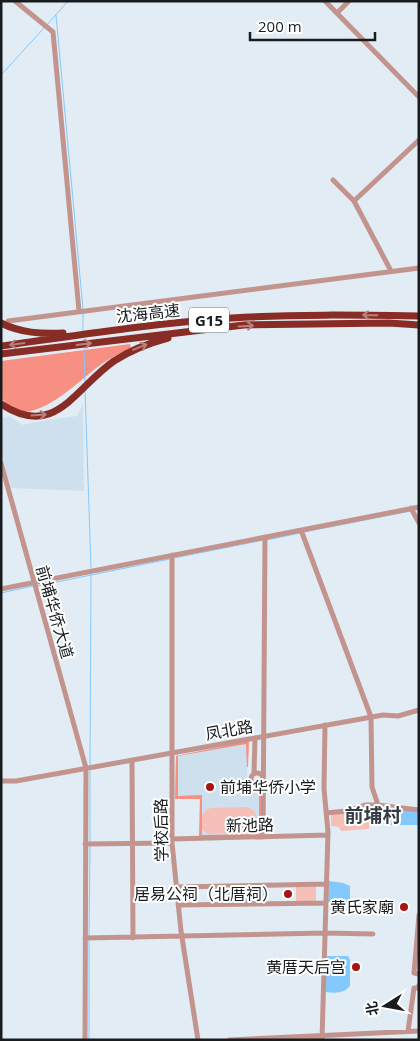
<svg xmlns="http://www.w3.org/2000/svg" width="420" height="1041" font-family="'Open Sans','Noto Sans SC',sans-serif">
	<rect width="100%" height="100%" fill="#e1ecf5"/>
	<path fill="#cedfed" d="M83,405L84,491L11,488L1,451V419L9,416L23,425L42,421L77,416Z
		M249,741L246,790L261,791V837L199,838L200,799H175L176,756Z"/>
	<path fill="#f6bfb7" d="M376,805L378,815L369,816V829L341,831L339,827L331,826V814Z
		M248,807L254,811C259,820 259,829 248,833L208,834L202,829L201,817L206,810L211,808Z
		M296,886H316V901H296Z"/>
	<path fill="#f78f82" d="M130,344L131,348C122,352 112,357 103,363C83,376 41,423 13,409C9,406 5,402 1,398V361Z
		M249,741L248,767H247L246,744L178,756V796L202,795V835L259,834V793H246V790L261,791V837L199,838L200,799H175L176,756Z"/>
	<path fill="#83c9fe" d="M380,807L419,812V825H388L381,822Z
		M329,881L343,883L350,886V903L328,902Z
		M266,887V903L220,904V888Z
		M326,956H348L350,960V986C343,994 335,993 325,992Z"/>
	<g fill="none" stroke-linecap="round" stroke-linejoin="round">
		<path stroke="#83c9fe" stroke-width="1" d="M56,15L83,309
			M47,25L68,1
			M1,75L44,28
			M83,313V330
			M84,339V340
			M84,349L85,382
			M85,390L91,568
			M304,532L411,511
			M267,540L300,533
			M174,558L264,540
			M37,586L170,559
			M1,593L33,586
			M90,767L91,574
			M90,842V771
			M89,937L90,846
			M89,1040V941"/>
		<path stroke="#c3948e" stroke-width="5" d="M15,1L53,32L79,311
			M325,1L419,97
			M337,13L349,1
			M333,180L354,201L391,271
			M354,201L419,140
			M8,321L419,268
			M1,463L86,768L85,1040
			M411,508L419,523
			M301,530L371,717L372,787L378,805
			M172,555V843L181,931L198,1040
			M1,589L419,507
			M132,760L133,938
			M251 779a6 6 0 1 1 12 0a6 6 0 1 1-12 0Z
			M254,774L255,738
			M1,781H16L383,715L398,716L419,710
			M326,813L347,811L365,805H378L419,810
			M263,837L265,537
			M172,839L328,835
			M85,844L172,843
			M176,887L327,884
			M178,905L326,903
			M419,915L414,973L419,974
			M85,938L325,933L373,934
			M408,1031L414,988H418L419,985
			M229,1040L419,1031
			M322,1040L328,832L324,789L325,725"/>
		<path stroke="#892c25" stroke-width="7" d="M1,323C21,333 41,334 63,333
			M1,346C78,335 155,323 232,318C294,314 356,315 419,316
			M1,354L244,325L389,323L419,325
			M1,404C55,440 75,388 114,361C131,350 149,343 168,338"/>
	</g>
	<defs><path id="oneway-shaft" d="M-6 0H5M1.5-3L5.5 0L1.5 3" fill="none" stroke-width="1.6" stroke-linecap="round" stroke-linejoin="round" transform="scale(1.25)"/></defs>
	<g stroke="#b8807c">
		<use href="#oneway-shaft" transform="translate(370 315) rotate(-179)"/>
		<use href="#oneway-shaft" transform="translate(246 326) rotate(-3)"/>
		<use href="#oneway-shaft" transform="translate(17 344) rotate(172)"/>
		<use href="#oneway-shaft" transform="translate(84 344) rotate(-7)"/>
		<use href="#oneway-shaft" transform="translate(140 347) rotate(-22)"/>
		<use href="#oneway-shaft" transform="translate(39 415) rotate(-4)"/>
	</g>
	<g fill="#a81414" stroke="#fff" stroke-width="2">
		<circle cx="210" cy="787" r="5"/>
		<circle cx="288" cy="894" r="5"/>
		<circle cx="404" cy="907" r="5"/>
		<circle cx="356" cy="967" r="5"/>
	</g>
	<g text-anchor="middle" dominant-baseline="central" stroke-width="4" stroke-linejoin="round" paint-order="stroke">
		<rect fill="#fff" stroke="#5e6062" stroke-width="1" x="189" y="307.5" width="40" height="25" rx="4"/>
		<g font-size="15" font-weight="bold" fill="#191c1f">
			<text x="209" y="320">G15</text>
		</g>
		<g font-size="16" fill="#191c1f" stroke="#fff">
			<text transform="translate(148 313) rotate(-6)">沈海高速</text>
			<text transform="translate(55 612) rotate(74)">前埔华侨大道</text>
			<text transform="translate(229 730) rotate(-10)">凤北路</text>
			<text transform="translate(250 825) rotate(-1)">新池路</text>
			<text transform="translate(161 830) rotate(-91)">学校后路</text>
		</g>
		<g font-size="16" fill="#191c1f" stroke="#fff" text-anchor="end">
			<text x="220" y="787" text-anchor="start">前埔华侨小学</text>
			<text x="278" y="894">居易公祠（北厝祠）</text>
			<text x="394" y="907">黄氏家廟</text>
			<text x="346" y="967">黄厝天后宫</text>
		</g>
		<g font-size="19" font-weight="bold" fill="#353d44" stroke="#fff">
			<text x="373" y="815">前埔村</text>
		</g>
	</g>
	<rect width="420" height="1041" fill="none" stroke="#191c1f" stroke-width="5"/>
	<g transform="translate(385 1006) rotate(259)" stroke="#ffffff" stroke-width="4" paint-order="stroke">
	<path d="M0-4L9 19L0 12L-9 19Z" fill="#191c1f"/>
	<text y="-8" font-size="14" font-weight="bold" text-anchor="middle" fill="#191c1f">北</text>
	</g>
	<path d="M250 32v8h125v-8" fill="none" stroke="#191c1f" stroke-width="2.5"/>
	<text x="258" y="32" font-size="15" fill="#191c1f" stroke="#ffffff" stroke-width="4" paint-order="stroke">200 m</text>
</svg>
